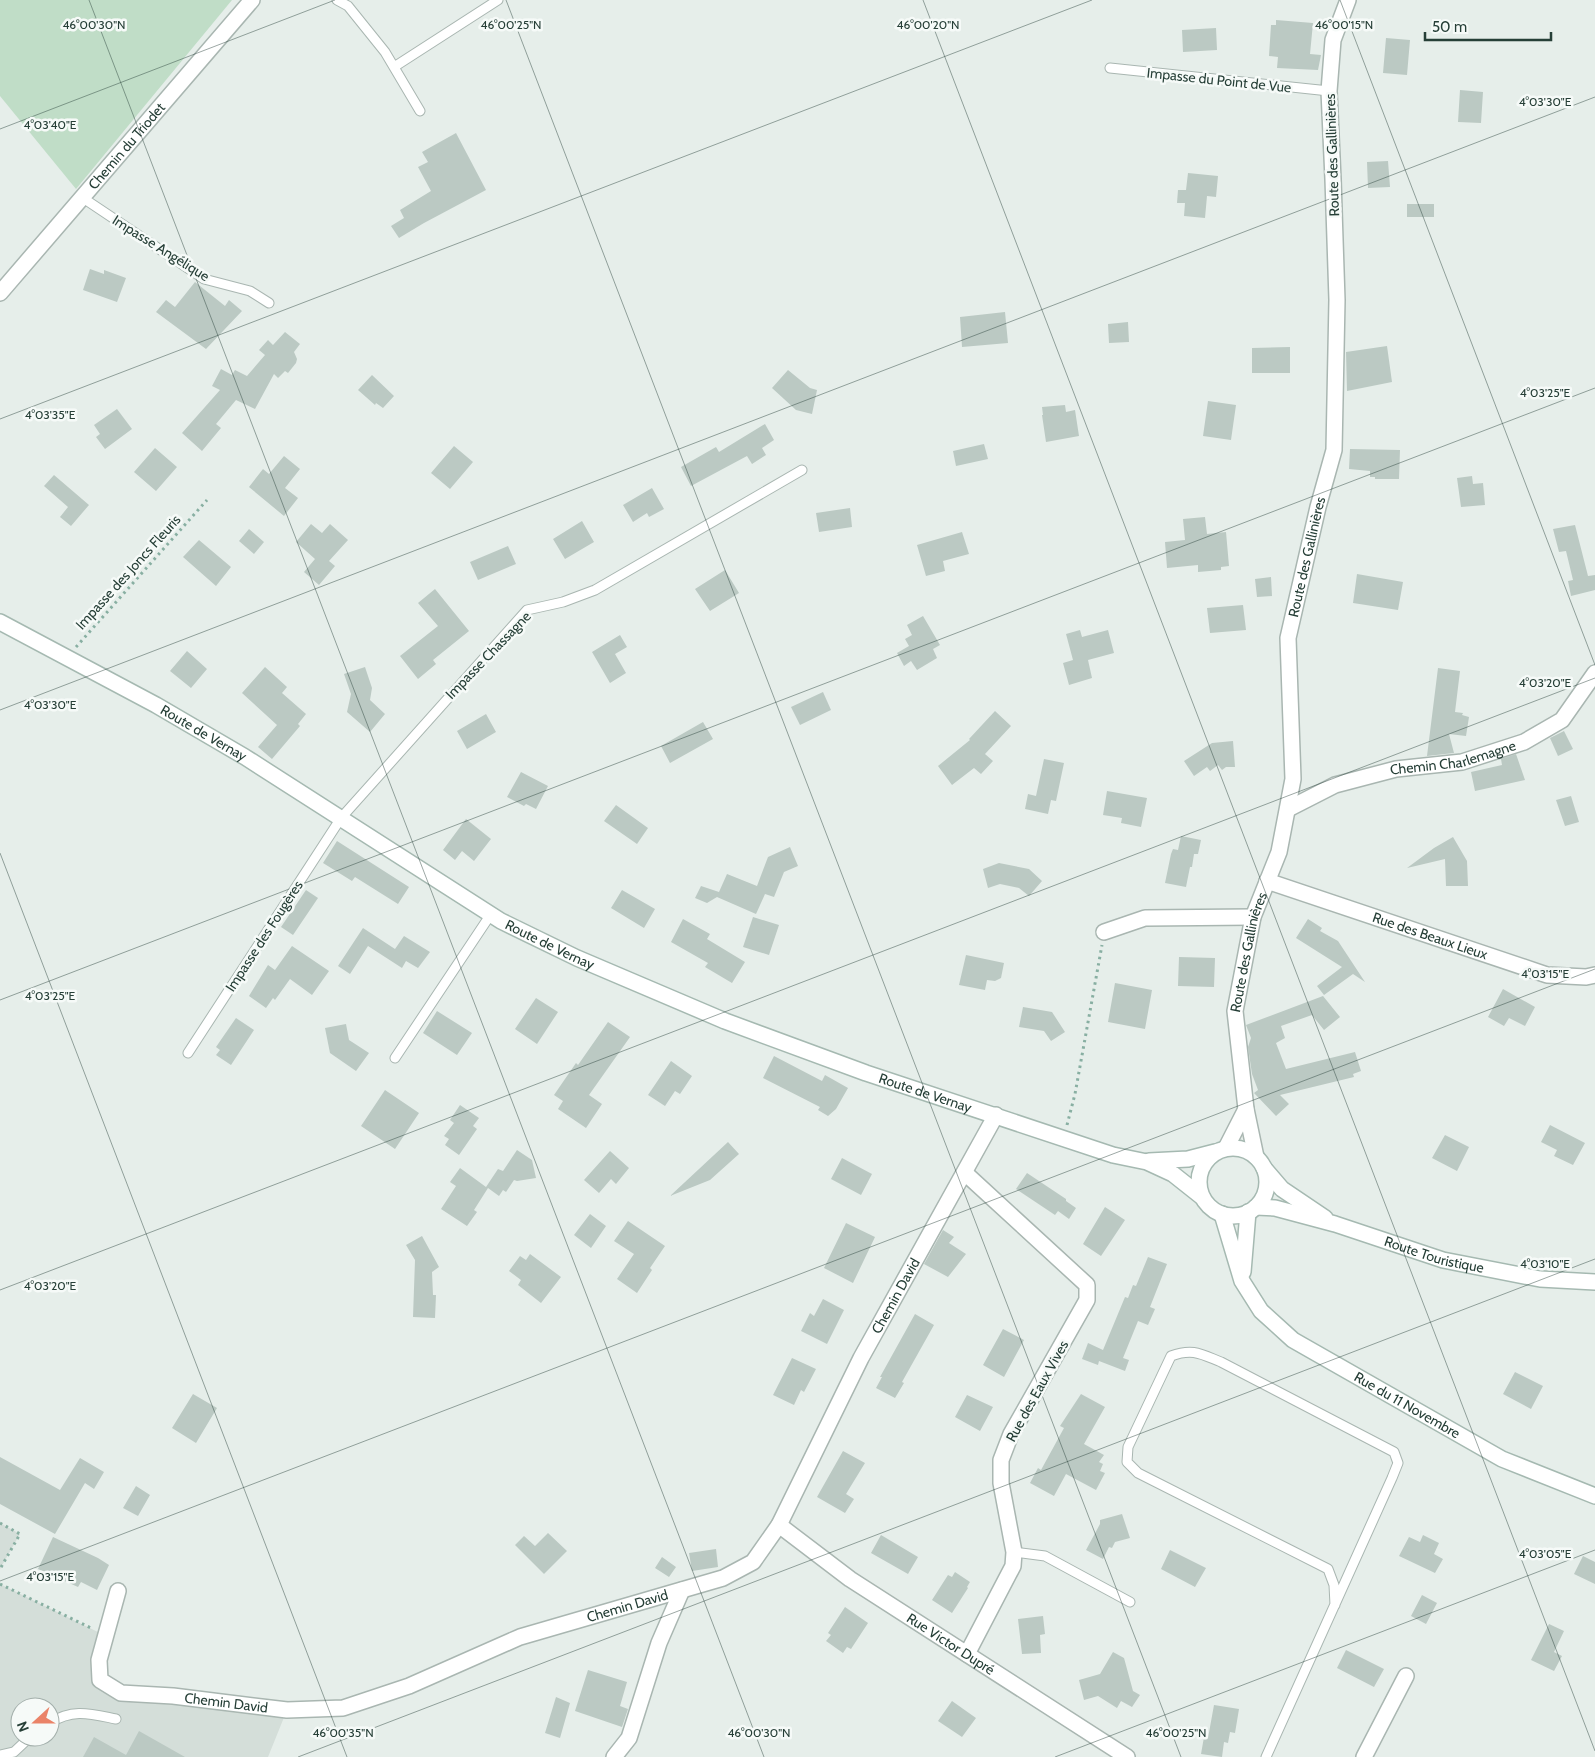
<svg xmlns="http://www.w3.org/2000/svg" width="1595" height="1757" font-family="Cabin,sans-serif">
	<rect width="100%" height="100%" fill="#e6eeea"/>
	<path fill="#d4ded9" fill-rule="evenodd" d="M0,1523L20,1534L0,1569Z
		M0,1584L106,1636L100,1680L121,1692L287,1710L268,1757H0ZM20,1707H50V1737H20Z"/>
	<path fill="#c0ddc7" d="M0,0H232L76,189L0,96Z"/>
	<path fill="#bbc9c3" d="M1276,20L1313,23L1310,54L1321,55L1318,70L1277,68L1278,57L1269,56L1271,25H1276Z
		M1216,28L1217,50L1183,52L1182,30Z
		M1386,38L1410,40L1407,75L1383,73Z
		M1460,90L1483,92L1481,123L1458,122Z
		M456,133L486,190L424,223L399,238L391,226L404,218L400,210L431,191L418,167L428,162L422,152Z
		M1388,161L1390,187L1368,188L1367,162Z
		M1188,173L1218,176L1216,197L1207,196L1205,218L1184,216L1185,203H1177L1178,190H1186Z
		M1407,204H1434V217H1407Z
		M90,269L104,274V270L126,278L117,302L83,290Z
		M195,282L225,306L229,300L242,311L206,349L156,312L166,300L175,307Z
		M1005,312L1008,343L962,347L960,317Z
		M1128,322L1129,342L1109,343L1108,324Z
		M285,332L300,344L294,352L297,359L296,363L288,373L285,371L278,378L274,374L255,409L236,400L216,424L221,428L202,451L182,433L220,390L212,386L221,369L232,375L235,370L247,376L265,355L259,350L268,340L273,345Z
		M1387,346L1392,382L1347,391L1346,352Z
		M1290,347V373H1252V348Z
		M788,370L810,388L817,390L812,414L796,410L772,388Z
		M372,375L394,396L383,408L376,403L375,405L358,390Z
		M1208,401L1236,405L1231,440L1203,436Z
		M1065,405L1066,412L1075,410L1079,436L1046,442L1042,415H1043L1042,407Z
		M117,409L132,429L105,449L96,437L100,434L94,425Z
		M765,424L774,440L762,448L766,455L752,464L747,456L691,486L681,467L716,447L719,452Z
		M984,444L988,459L956,466L953,451Z
		M454,446L473,462L450,489L431,473Z
		M155,448L177,467L156,491L134,472Z
		M1350,449L1400,450L1399,479H1375V477H1370V471L1349,469Z
		M284,456L300,469L285,488L298,498L284,516L249,487L263,469L269,474Z
		M54,475L89,505L71,526L60,517L68,507L44,486Z
		M1472,476L1473,484L1483,483L1485,505L1461,507L1457,478Z
		M652,488L664,509L649,517L647,513L633,522L623,505Z
		M850,508L852,527L819,532L816,513Z
		M1205,517L1207,534L1226,532L1229,566L1221,567V570L1198,572V565L1167,568L1165,542L1185,540L1183,519Z
		M582,521L594,542L565,559L553,539Z
		M311,524L322,533L330,524L348,540L329,561L335,566L319,585L304,572L315,559L296,542Z
		M1575,525L1588,576L1595,575V590L1571,596L1568,581L1573,580L1566,551L1559,552L1553,529Z
		M249,529L264,542L254,554L239,541Z
		M962,532L969,554L943,561L945,571L926,576L917,545Z
		M199,540L231,567L216,586L183,557Z
		M508,546L516,564L478,580L470,562Z
		M725,570L739,593L710,611L695,589Z
		M1357,574L1403,582L1398,610L1353,603Z
		M1271,577L1272,596L1257,597L1255,579Z
		M435,589L469,631L433,660L436,664L418,679L400,656L438,626L418,603Z
		M1243,605L1246,630L1210,633L1207,608Z
		M923,616L940,645L933,649L937,658L917,670L911,661L904,666L897,653L909,646L905,639L912,635L907,625Z
		M1080,630L1082,637L1108,630L1114,653L1088,660L1092,678L1069,685L1063,663L1073,660L1066,634Z
		M620,635L627,647L615,654L626,673L610,683L592,652Z
		M187,651L207,669L191,688L170,671Z
		M265,667L287,687L282,693L306,714L298,724L300,726L272,759L258,747L277,725L242,693Z
		M365,667L372,688L370,700L385,714L370,732L347,712L351,694L344,674Z
		M1438,668L1460,671L1455,712L1463,713L1462,715L1469,717L1466,736L1449,734L1454,753L1427,756Z
		M823,692L831,710L800,725L791,707Z
		M995,711L1011,726L985,754L993,761L981,774L974,768L952,785L938,766L970,740L969,739Z
		M486,714L496,732L467,749L457,731Z
		M703,722L713,739L670,763L661,746Z
		M1564,731L1573,749L1558,756L1550,738Z
		M1233,741L1235,767H1226L1222,770L1218,765L1210,771L1207,767L1194,776L1184,761L1212,743Z
		M1516,754L1525,780L1475,791L1471,772L1502,765L1501,759Z
		M1044,759L1064,763L1056,801L1051,800L1048,814L1025,809L1028,794L1036,796Z
		M521,772L548,786L536,809L526,804L524,806L507,797Z
		M1107,791L1147,798L1141,827L1121,823L1122,818L1103,815Z
		M1571,796L1579,822L1565,826L1556,800Z
		M616,805L648,828L637,844L604,821Z
		M466,819L491,839L474,861L462,851L455,860L443,850Z
		M1181,836L1201,840L1198,854H1194L1192,867H1190L1186,887L1165,883L1171,854L1173,849L1178,850Z
		M1453,837L1467,861L1468,886H1446L1445,859L1407,868L1434,848Z
		M337,841L409,887L398,904L355,877L352,881L323,863Z
		M790,847L798,866L784,872L774,897L765,894L756,914L717,897L707,903L695,898L701,886L719,892L727,874L757,886L768,857Z
		M999,863L1029,869L1042,881L1029,896L1019,888L1000,884L988,888L983,869Z
		M306,890L318,898L293,935L281,927Z
		M622,890L655,909L644,928L611,908Z
		M753,917L779,925L769,955L743,947Z
		M683,919L710,934L707,939L745,962L732,983L705,967L708,963L671,942Z
		M1308,919L1322,928L1320,931L1338,941L1365,982L1353,974L1324,995L1317,986L1342,967L1296,938Z
		M363,928L395,949L404,936L430,952L418,968L406,961L402,968L368,946L350,974L338,966Z
		M292,946L329,971L312,995L290,979L275,1000L273,998L266,1008L249,996L268,965L275,970Z
		M966,955L1004,963L1001,978L995,981L987,980L985,990L959,985Z
		M1179,957L1215,958L1214,987L1178,986Z
		M1115,983L1152,990L1145,1029L1108,1022Z
		M1503,989L1535,1007L1525,1026L1509,1018L1504,1026L1488,1017Z
		M1323,996L1340,1017L1324,1030L1312,1015L1281,1026L1285,1038L1276,1043L1286,1069L1355,1052L1361,1071L1353,1074L1354,1077L1280,1095L1289,1104L1276,1116L1254,1093L1258,1090L1252,1074L1248,1047L1251,1038L1246,1025Z
		M536,998L558,1012L537,1044L515,1029Z
		M1023,1007L1052,1012L1065,1032L1051,1041L1044,1031L1019,1027Z
		M437,1011L472,1033L457,1055L423,1033Z
		M236,1018L254,1030L231,1065L216,1055L220,1050L216,1047Z
		M608,1022L630,1037L589,1095L602,1104L586,1128L558,1109L563,1101L554,1095L576,1063L578,1065Z
		M346,1024L349,1040L369,1053L356,1071L330,1053L325,1028Z
		M774,1056L822,1081L825,1075L848,1088L836,1109L828,1116L818,1110L820,1107L763,1078Z
		M671,1061L692,1076L680,1094L675,1091L665,1106L648,1095Z
		M385,1090L419,1113L395,1149L361,1126Z
		M460,1105L479,1118L473,1126L477,1129L459,1155L445,1145L449,1139L444,1136L454,1123L450,1120Z
		M1550,1125L1585,1143L1573,1165L1554,1156L1557,1150L1541,1142Z
		M1445,1135L1469,1147L1457,1171L1432,1158Z
		M728,1142L739,1154L710,1180L670,1196Z
		M517,1150L532,1160L536,1178L517,1181L514,1180L506,1192L503,1190L499,1196L488,1188L474,1210L477,1212L467,1226L441,1209L456,1186L450,1182L460,1168L486,1187L498,1169L503,1171Z
		M610,1151L629,1168L616,1184L611,1179L599,1193L584,1180Z
		M842,1158L872,1174L861,1195L831,1179Z
		M1027,1173L1066,1199V1201L1076,1208L1069,1219L1058,1211L1055,1215L1016,1189Z
		M1105,1207L1125,1220L1101,1256L1083,1244Z
		M590,1214L606,1226L591,1248L574,1235Z
		M628,1221L665,1246L650,1268L652,1270L637,1293L617,1279L634,1254L614,1241Z
		M846,1223L875,1237L853,1283L824,1268Z
		M943,1230L954,1237L949,1243L966,1254L948,1277L924,1264Z
		M422,1236L439,1267L432,1272L433,1295H436L435,1318L413,1317L415,1260L406,1245Z
		M530,1254L561,1277L541,1303L518,1285L521,1280L509,1271L520,1256L526,1260Z
		M1148,1257L1167,1264L1150,1307L1155,1309L1148,1325L1138,1321L1123,1358L1129,1360L1125,1371L1099,1361L1098,1365L1082,1359L1088,1343L1103,1350L1125,1297L1128,1298L1133,1285L1136,1286Z
		M823,1299L844,1310L827,1344L801,1331L810,1313L814,1316Z
		M915,1314L934,1325L902,1382L904,1383L895,1398L876,1388L882,1377H880Z
		M1003,1329L1024,1340L1004,1377L983,1365Z
		M792,1358L816,1369L804,1392L801,1390L794,1405L773,1395Z
		M1515,1372L1543,1386L1531,1409L1503,1394Z
		M193,1394L217,1408L196,1443L172,1428Z
		M1081,1394L1105,1407L1084,1444L1104,1455L1099,1462L1103,1464L1100,1471L1105,1473L1096,1490L1066,1474L1054,1496L1030,1483L1038,1468L1041,1470L1064,1428L1060,1426Z
		M967,1395L993,1407L980,1431L955,1417Z
		M843,1451L865,1463L846,1494L854,1499L845,1513L817,1497Z
		M0,1457L60,1490L80,1458L104,1472L94,1489L85,1483L55,1534L0,1504Z
		M136,1486L150,1495L138,1516L123,1508Z
		M1122,1514L1130,1538L1115,1542L1112,1548L1109,1547L1103,1559L1086,1550L1100,1524V1520Z
		M548,1533L567,1551L544,1574L515,1545L524,1536L535,1546Z
		M881,1535L918,1557L908,1574L871,1553Z
		M1423,1535L1439,1543L1434,1554L1443,1559L1435,1573L1399,1556L1409,1537L1420,1542Z
		M53,1537L98,1558L109,1565L97,1590L81,1582L78,1587L38,1569Z
		M716,1549L718,1567L692,1571L689,1553Z
		M1170,1550L1206,1568L1195,1587L1161,1569Z
		M1583,1556L1595,1562V1584L1574,1574Z
		M662,1557L676,1567L669,1577L655,1568Z
		M955,1572L970,1582L967,1587L968,1588L952,1613L932,1600L948,1575L952,1577Z
		M1422,1595L1437,1603L1426,1624L1411,1616Z
		M845,1607L868,1623L851,1649L847,1647L843,1653L826,1641L831,1635L828,1633Z
		M1043,1616L1045,1634L1040,1635L1041,1653L1022,1654L1018,1619Z
		M1549,1624L1564,1631L1554,1652L1562,1656L1554,1671L1531,1660Z
		M1346,1650L1384,1669L1374,1687L1337,1668Z
		M1113,1652L1124,1658L1133,1691L1140,1695L1132,1707L1121,1701L1117,1708L1098,1696L1084,1700L1079,1680L1100,1674Z
		M588,1670L627,1682L620,1706L628,1709L622,1727L575,1711Z
		M556,1697L570,1703L560,1738L545,1733Z
		M952,1701L976,1718L962,1737L938,1721Z
		M1214,1705L1239,1709L1235,1733L1230,1732L1228,1743L1224,1742L1222,1757L1201,1754L1204,1737L1208,1738Z
		M139,1731L185,1757H83L94,1737L126,1755Z"/>
	<g fill="none" stroke-linecap="round" stroke-linejoin="round">
		<g stroke="#a9b6b1" stroke-width="11">
			<path id="lane" d="M337,0L348,6L385,52L420,111
				M394,67L498,0
				M1110,68L1329,91
				M83,198L204,279L250,291L269,303
				M188,1053L341,818L527,610L563,602L595,590L802,470
				M395,1058L491,914
				M1014,1552L1045,1556L1130,1602
				M50,1723C73,1708 91,1714 116,1719
				M0,1755L14,1752L30,1737
				M1266,1757L1392,1478L1398,1463L1394,1452L1221,1362C1201,1354 1193,1348 1171,1356L1128,1447L1127,1462L1138,1473L1328,1569L1334,1585L1335,1605"/>
		</g>
		<g stroke="#a9b6b1" stroke-width="18">
			<g id="street">
				<path id="s1" d="M0,293L252,0"/>
				<path id="s2" d="M1288,809L1335,785L1396,769L1462,762L1524,742L1562,720L1595,673"/>
				<path id="s3" d="M1267,881L1547,975L1586,977L1595,975"/>
				<path d="M1104,932L1145,918L1253,917"/>
				<path d="M1226,1148L1246,1109"/>
				<path id="s4" d="M1256,1157L1246,1109L1235,1011L1253,917L1279,852L1293,779L1288,638L1318,507L1334,450L1337,300L1333,179L1329,91L1333,40L1348,0"/>
				<path d="M965,1173L1087,1285V1300L1011,1434L1001,1460V1483L1014,1552L1013,1566L967,1654"/>
				<path id="s5" d="M779,1525L850,1579L1127,1757"/>
				<path id="s6" d="M118,1591L99,1660L100,1680L121,1693L173,1696L287,1710L343,1708L409,1686L520,1637L723,1578L753,1562L779,1525L861,1358L996,1115"/>
				<path d="M614,1757L629,1738L659,1643L682,1590"/>
				<path d="M1364,1757L1406,1676"/>
			</g>
		</g>
		<g stroke="#a5b9b1" stroke-width="18">
			<g id="secondary">
				<path id="s7" d="M0,622L156,705L245,757L501,921L577,958L725,1021L866,1073L1113,1155L1147,1162L1173,1174L1202,1197"/>
				<circle cx="1233" cy="1182" r="34"/>
				<path d="M1149,1161L1188,1159L1215,1152"/>
				<path d="M1264,1168L1282,1189L1325,1218"/>
				<path id="s8" d="M1256,1207L1275,1208L1335,1224L1443,1260L1540,1279L1595,1282"/>
				<path id="s9" d="M1222,1214L1242,1281L1261,1311L1293,1340L1502,1459L1595,1496"/>
				<path d="M1243,1272L1248,1212"/>
			</g>
		</g>
		<path stroke="#88afa2" stroke-width="3" stroke-dasharray="2.5 4" stroke-linecap="butt" d="M76,647L207,500
			M1067,1125L1075,1094L1102,945
			M0,1523L20,1534L0,1569
			M0,1584L91,1628"/>
		<use href="#lane" stroke="#fff" stroke-width="9"/>
		<use href="#street" stroke="#fff" stroke-width="15"/>
		<use href="#secondary" stroke="#fff" stroke-width="15"/>
	</g>
	<path fill="none" stroke="#263f37" stroke-width="1" stroke-opacity="0.45" d="M89,0L764,1757M506,0L1181,1757M923,0L1595,1751M1340,0L1595,665M0,129L335,0M0,419L1092,0M0,710L1595,97M0,853L347,1757M0,1000L1595,388M0,1290L1595,678M0,1581L1595,969M298,1757L1595,1259M1055,1757L1595,1550"/>
	<g text-anchor="middle" dominant-baseline="central" stroke-width="5" stroke-linejoin="round" paint-order="stroke">
		<g font-size="14" fill="#263f37" stroke="#f6faf8">
			<text transform="translate(1219 80) rotate(6)">Impasse du Point de Vue</text>
			<text stroke="none"><textPath href="#s1" startOffset="194">Chemin du Triodet</textPath></text>
			<text transform="translate(1332 155) rotate(-92)">Route des Gallinières</text>
			<text transform="translate(161 248) rotate(32)">Impasse Angélique</text>
			<text stroke="none"><textPath href="#s4" startOffset="612">Route des Gallinières</textPath></text>
			<text transform="translate(128 572) rotate(-48)">Impasse des Joncs Fleuris</text>
			<text transform="translate(488 655) rotate(-46)">Impasse Chassagne</text>
			<text stroke="none"><textPath href="#s7" startOffset="232">Route de Vernay</textPath></text>
			<text stroke="none"><textPath href="#s2" startOffset="174">Chemin Charlemagne</textPath></text>
			<text transform="translate(264 936) rotate(-57)">Impasse des Fougères</text>
			<text stroke="none"><textPath href="#s3" startOffset="172">Rue des Beaux Lieux</textPath></text>
			<text stroke="none"><textPath href="#s7" startOffset="638">Route de Vernay</textPath></text>
			<text stroke="none"><textPath href="#s4" startOffset="208">Route des Gallinières</textPath></text>
			<text stroke="none"><textPath href="#s7" startOffset="1042">Route de Vernay</textPath></text>
			<text stroke="none"><textPath href="#s8" startOffset="185">Route Touristique</textPath></text>
			<text stroke="none"><textPath href="#s6" startOffset="1078">Chemin David</textPath></text>
			<text transform="translate(1037 1391) rotate(-61)">Rue des Eaux Vives</text>
			<text stroke="none"><textPath href="#s9" startOffset="280">Rue du 11 Novembre</textPath></text>
			<text stroke="none"><textPath href="#s6" startOffset="642">Chemin David</textPath></text>
			<text stroke="none"><textPath href="#s5" startOffset="209">Rue Victor Dupré</textPath></text>
			<text stroke="none"><textPath href="#s6" startOffset="222">Chemin David</textPath></text>
		</g>
	</g>
	<g font-size="12" text-anchor="middle" fill="#263f37" stroke="#f6faf8" stroke-width="5" stroke-linejoin="round" paint-order="stroke">
		<text x="94" y="29">46°00'30"N</text>
		<text x="511" y="29">46°00'25"N</text>
		<text x="928" y="29">46°00'20"N</text>
		<text x="1344" y="29">46°00'15"N</text>
		<text x="1545" y="106">4°03'30"E</text>
		<text x="50" y="129">4°03'40"E</text>
		<text x="1545" y="397">4°03'25"E</text>
		<text x="50" y="419">4°03'35"E</text>
		<text x="1545" y="687">4°03'20"E</text>
		<text x="50" y="709">4°03'30"E</text>
		<text x="1545" y="978">4°03'15"E</text>
		<text x="50" y="1000">4°03'25"E</text>
		<text x="1545" y="1268">4°03'10"E</text>
		<text x="50" y="1290">4°03'20"E</text>
		<text x="1545" y="1558">4°03'05"E</text>
		<text x="50" y="1581">4°03'15"E</text>
		<text x="343" y="1737">46°00'35"N</text>
		<text x="759" y="1737">46°00'30"N</text>
		<text x="1176" y="1737">46°00'25"N</text>
	</g>
	<g transform="translate(35 1722) rotate(249)"><circle r="24" fill="#f6faf8" stroke="#a3afab"/>
	<path d="M0-4L9 19L0 12L-9 19Z" fill="#ea8368"/>
	<text y="-8" font-size="14" font-weight="bold" text-anchor="middle" fill="#263f37">N</text>
	</g>
	<path d="M1425 32v8h126v-8" fill="none" stroke="#263f37" stroke-width="2.5"/>
	<text x="1432" y="32" font-size="15" fill="#263f37" stroke="#f6faf8" stroke-width="4" paint-order="stroke">50 m</text>
</svg>
